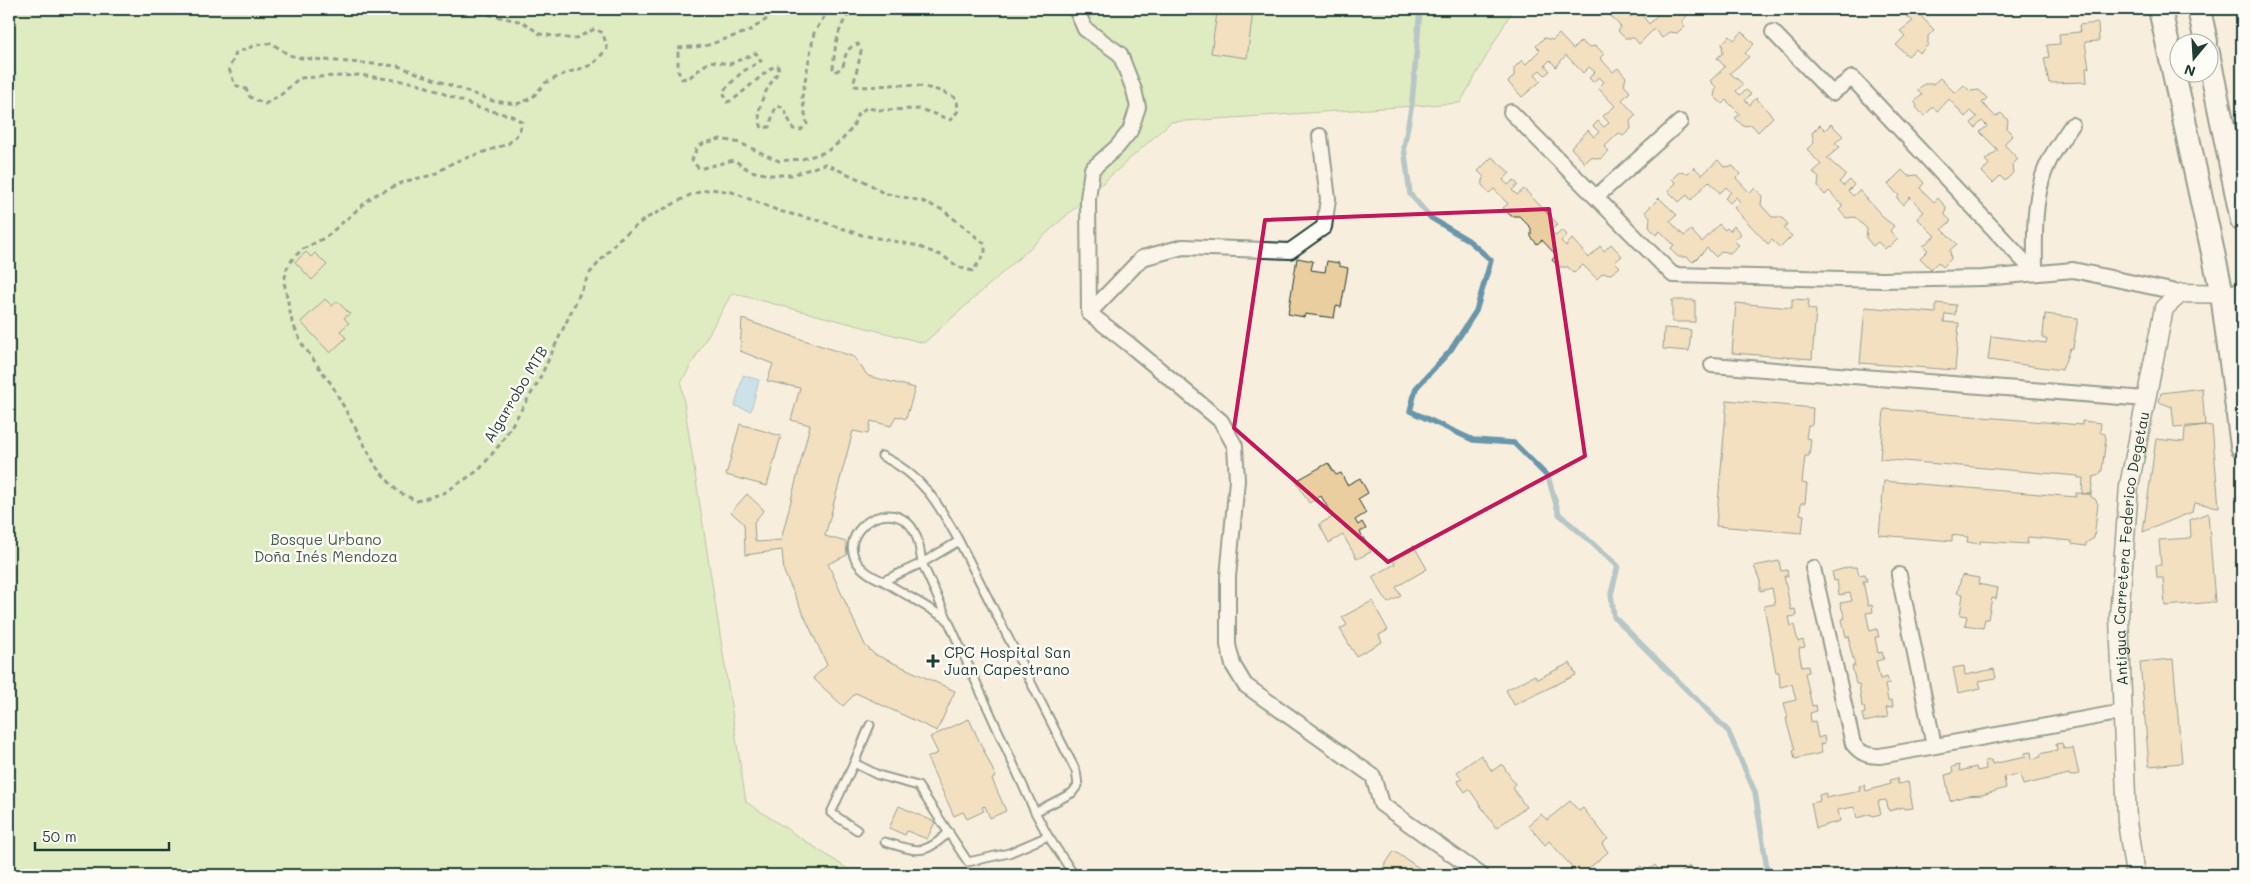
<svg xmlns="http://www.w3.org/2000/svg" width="2251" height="884" font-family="Mali,sans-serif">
	<rect width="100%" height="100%" fill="#f8eedd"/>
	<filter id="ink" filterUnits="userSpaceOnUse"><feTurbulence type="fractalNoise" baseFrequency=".02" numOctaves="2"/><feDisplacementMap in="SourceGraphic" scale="10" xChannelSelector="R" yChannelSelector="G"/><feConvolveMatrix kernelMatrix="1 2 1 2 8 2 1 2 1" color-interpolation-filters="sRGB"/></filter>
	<g filter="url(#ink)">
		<path fill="#c2e6a0" stroke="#70926a" d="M9,9H1513L1460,103L1171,122L924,343L732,293L681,383L746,802L857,875H9Z"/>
		<path fill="#99d1f8" stroke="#6896aa" d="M743,375L759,380L751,411L735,406Z"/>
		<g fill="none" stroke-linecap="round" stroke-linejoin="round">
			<path stroke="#6896aa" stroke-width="5.5" d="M1420,9L1412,103L1404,147L1410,194L1431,218L1468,240L1491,260L1476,311L1450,351L1416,388L1410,411L1473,440L1514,443L1548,477L1559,514L1618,566L1611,594L1614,617L1728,731L1755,792L1768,875"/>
		</g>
		<path fill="#ebce9f" stroke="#1f3d34" d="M1220,9H1267L1266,12L1253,11L1247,58L1211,53L1217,13H1219Z
			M1597,9H1630L1626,12L1631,17L1638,10L1649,24L1663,9H1683L1688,15L1681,22L1685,26L1677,33L1669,32L1662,38L1654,29L1639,44L1634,38H1625L1618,31L1621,27L1607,12L1603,16Z
			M1898,9H1926L1920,15L1934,30L1928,36V45L1920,53L1916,49L1908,56L1896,45L1905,36L1900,31L1913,21Z
			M2098,23L2099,41L2085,42L2089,68H2086L2087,82L2049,83L2044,58L2049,57L2047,45L2060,44L2059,34L2080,32L2079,25Z
			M1742,32L1754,44L1745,53L1749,57L1730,73L1743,84L1736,91L1740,95L1746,90L1751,94L1745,100L1750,105L1756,98L1773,117L1758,132L1752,125L1743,126L1735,118L1740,114L1726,100L1722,104L1714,96L1716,87L1710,81L1725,67L1717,58L1723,53L1722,43L1730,36L1734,40Z
			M1559,34L1573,49L1581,41L1588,47L1596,46L1604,54L1600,58L1613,72L1618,68L1626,77L1624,85L1630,92L1622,100L1636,115L1630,121L1631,129L1623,136L1619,133L1604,147L1609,151L1600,159L1591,157L1585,163L1571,148L1588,130L1594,137L1599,132L1593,126L1598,121L1604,127L1609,123L1603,116L1615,106L1598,88L1604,82L1599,77L1593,82L1589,78L1595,72L1589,67L1583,73L1566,55L1556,67L1550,60L1545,65L1550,71L1545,75L1540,70L1535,74L1541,81L1522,97L1508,82L1514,76V68L1522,60L1526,64L1540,50L1536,46L1544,38L1553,40Z
			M1940,78L1955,93L1964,85L1970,91L1979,90L1987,98L1982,103L1996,117L2001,113L2008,120L2007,129L2013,135L2004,144L2018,159L2012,165L2013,173L2005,181L2000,176L1993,183L1982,172L1989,164L1985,160L1998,150L1980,132L1987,126L1982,121L1975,128L1971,123L1977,117L1971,111L1965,117L1949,99L1938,111L1933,107L1924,116L1916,107L1917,105L1914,102L1922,95L1917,90L1924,84H1933Z
			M1831,124L1843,136L1835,143L1840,147L1827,158L1846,175L1839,182L1843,186L1850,180L1854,185L1848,191L1853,196L1859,190L1885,219L1894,226L1890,231L1898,239L1889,247L1888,246L1885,249L1878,242L1873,246L1866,238L1867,229L1855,217L1846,218L1839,210L1843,206L1829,191L1825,195L1818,187L1819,178L1813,172L1821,165L1807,149L1814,143L1812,133L1820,125L1825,130Z
			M1492,157L1510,173L1503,180L1508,185L1514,180L1518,185L1512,190L1517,195L1524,189L1558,224L1551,231L1556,236L1562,230L1567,235L1561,241L1566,246L1572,239L1589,258L1600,246L1604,251L1611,244L1622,256L1615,262L1620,267L1611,274L1603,273L1597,279L1583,265L1574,273L1568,267H1559L1552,260L1556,255L1542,240L1537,244L1531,237V228L1519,216H1511L1503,208L1508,204L1494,189L1489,193L1482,185L1484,177L1478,171Z
			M1718,160L1724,167L1733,166L1740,174L1736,178L1750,193L1755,188L1762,196L1761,205L1772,217H1781L1788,224L1784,229L1792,236L1780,248L1772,240L1768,244L1734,208L1740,202L1736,197L1730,203L1725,198L1731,192L1726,187L1720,193L1709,181L1691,200L1687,195L1679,202L1668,191L1676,183L1672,179L1679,172L1688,173L1694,167L1702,175Z
			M1902,170L1908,176L1917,175L1924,183L1920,188L1934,202L1938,198L1946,207L1945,215L1951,221L1942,229L1957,244L1950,250L1951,259L1943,267L1938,262L1931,269L1920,258L1928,250L1923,246L1935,236L1917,218L1924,212L1910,197L1903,205L1897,198L1899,196L1888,184Z
			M1659,198L1677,215L1670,221L1684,236L1691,230L1702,242L1719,224L1725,230L1727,228L1730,231L1734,226L1741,234L1734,241L1739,245L1730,253L1722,251L1716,257L1707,248L1693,262L1687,257H1678L1670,249L1674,245L1660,231L1656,235L1649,227L1650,218L1645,212Z
			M306,252L311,257L315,253L327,265L312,280L295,262Z
			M1297,258L1313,261L1311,270L1325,272L1327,261L1339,263V266L1348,268L1341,307L1336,306L1334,318L1305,314L1304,317L1288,314Z
			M325,299L332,306L337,301L350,314L344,318L349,323L340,331L346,338L330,353L301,322Z
			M1792,299L1809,300L1808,309L1816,310L1812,359L1732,353L1736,303L1792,308Z
			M1672,300H1695V322H1672Z
			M1936,303L1956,305L1955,315L1945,314L1944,322L1959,323L1955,370L1860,363L1865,307L1936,313Z
			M2045,314L2078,318L2073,348H2070L2062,370L1988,360L1991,336L2046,343L2047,339H2043V334Z
			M742,319L854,357L868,376L915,388L906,419L896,416L891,426L871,421L868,434L853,431L825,536L846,542L847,555L828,564L865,645L874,654L955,691L937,731L856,693L843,706L813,678L827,665L784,572L782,550L745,555L744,524L731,512L747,494L764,510L754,522L755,540L758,542L781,540L810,425L791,420L800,388L767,381L773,364L740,351Z
			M1664,328L1691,330L1689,351L1663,349Z
			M2202,388L2205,425L2174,427L2172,407L2159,402L2161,393Z
			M1727,400L1813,408L1812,425H1808L1806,438L1811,439L1809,456H1805L1802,483L1807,484L1805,503H1801L1800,514L1804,515L1802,533L1716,526Z
			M1884,409L2082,425V421L2101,423L2100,432L2105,434L2106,439L2102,470L2099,475L2093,477L2091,494H2082L2083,478H2078V476L1880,459Z
			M740,424L781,436L767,486L726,475Z
			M2205,425L2212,426L2219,507L2194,503L2192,512L2143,532L2156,439L2184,442L2185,428Z
			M1328,463L1336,475L1341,473L1347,485L1360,478L1368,493L1358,499L1366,513L1355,520L1358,525L1362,522L1366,529L1360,532L1371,552L1357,559L1343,535L1329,543L1319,524L1333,517L1321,496L1309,503L1296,481Z
			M1884,481L2076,497V493L2091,494V497L2095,499L2098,504L2094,538L2086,543V546L2072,544V541L2028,537L2027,544L1980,541V544L1967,542L1968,537L1952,535V541L1879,535Z
			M2208,513L2215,602L2165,606L2163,578H2157L2156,565H2161L2159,540L2191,538L2190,520Z
			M1414,546L1427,569L1396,587L1401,596L1388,603L1372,577L1395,564L1392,559Z
			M1779,561L1781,571L1787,570L1788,576H1784L1791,610L1795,609L1797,616L1789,617L1791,626L1794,625L1798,642L1803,640L1805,647L1799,648L1800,657L1802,667L1808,666L1809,672L1805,673L1812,706L1816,705L1817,711L1810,713L1811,722L1815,721L1818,738L1824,736L1825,743L1820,744L1822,753L1795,759L1793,750L1795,749L1788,727L1786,718H1788L1784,703L1796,700L1792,684L1780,687L1779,672H1776L1764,606L1775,604L1772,588L1760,591V581L1754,566Z
			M1849,567H1857L1859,575L1865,574L1867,581H1863L1868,606L1872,605L1873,612L1866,613L1870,631L1877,629L1879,637H1875L1878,653L1882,652L1884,659L1876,661L1880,679L1887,677L1889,684L1885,685L1888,701L1892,700L1893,707L1886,708L1888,717L1864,722L1862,714L1865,713L1864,706L1862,707L1859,684H1856L1852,666H1855L1849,643L1850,642L1849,636L1846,637L1842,619L1845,618L1840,603L1852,601L1850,593L1839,595L1837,580L1834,581L1832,572Z
			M1962,575L1979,578L1978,584L1998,588L1996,599L1992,598L1988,619H1985L1983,628L1965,625L1967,616L1960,615L1963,594L1957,593Z
			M1372,601L1388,630L1379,635L1382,642L1356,656L1340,629L1347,625L1342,617Z
			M2173,659L2182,763L2149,766L2140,662Z
			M1570,663L1576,675L1514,705L1506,690L1535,675L1537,679Z
			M1964,666L1965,675L1994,669L1996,678L1979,681L1981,688L1958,693L1953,668Z
			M969,719L996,777L992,779L1006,811L990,818L985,806L982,807L984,811L967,819L963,812L954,816L927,758L938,753L930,737Z
			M2062,743L2064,749L2073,748L2079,774L2070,776L2069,774L2023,785L2020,774L2004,777L2006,788L1982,795L1965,796L1950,801L1945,775L1953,773L1952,767L1959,765L1960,771L1976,767L1977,771L1986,769L1985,761L1991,760L1992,764L2026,757L2025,753L2031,752L2032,759L2041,757L2040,754L2057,750L2056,744Z
			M1481,755L1492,771L1502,764L1515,784L1512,787L1526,807L1496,828L1469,789L1465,792L1457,781L1462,779L1457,772Z
			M1897,778L1898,784L1908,782L1913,808L1904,809L1903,807L1889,811L1886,800L1878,801L1881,814L1872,816L1871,814L1857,818L1854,807L1838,810L1840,821L1816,828L1811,803L1820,801L1819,795L1826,793V798L1860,791L1859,786L1865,785L1866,791L1891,784L1890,780Z
			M1570,801L1579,811L1583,808L1608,839L1602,844L1608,852L1581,875H1579L1549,841L1545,845L1528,825L1541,814L1547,820Z
			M899,806L935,822L927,839L907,831L905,835L889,828Z
			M1394,851L1428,874L1427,875L1379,874Z
			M1655,865L1663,875H1629L1641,866L1646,872Z
			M1689,866L1696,875H1679Z"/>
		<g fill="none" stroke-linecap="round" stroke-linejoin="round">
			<g stroke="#1f3d34" stroke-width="11">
				<path id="service" d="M882,456C923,476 938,503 959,541L1076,771L1078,785L1072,793L1035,812
					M959,541L922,563L883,581C815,553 877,494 908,523C918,532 920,550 922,563L1035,812L1048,836L1074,875
					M883,581L947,619
					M870,725L854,763L878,775L918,786L968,862L1009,853L1048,836
					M854,763L831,813L857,830
					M885,842C917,851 923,857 949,832"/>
			</g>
			<g stroke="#1f3d34" stroke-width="18">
				<path id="minor" d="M1076,9L1085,29L1120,54L1134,90L1138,107L1130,131L1117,147L1092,169L1088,199L1089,313
					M1773,32L1832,93L1852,78L2035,273
					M1511,112L1673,275L1882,280L1983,278L2073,270L2181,293
					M1596,197L1680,122
					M2035,273C2035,241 2033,207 2043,176C2049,157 2061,141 2072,125
					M1089,313L1130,345L1221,421L1235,446L1237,480L1228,577V645L1233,665L1245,685L1373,776L1381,804L1481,875
					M1089,313L1142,258L1183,247L1290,251L1324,227L1328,199L1320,136
					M1712,365L2146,399
					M1813,568L1853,744C1861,754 1868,756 1880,756L2123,712
					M1899,575L1934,746"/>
			</g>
			<g stroke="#1f3d34" stroke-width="21">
				<g id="tertiary">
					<path id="s1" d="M2135,875L2127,822L2119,617L2129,486L2164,308L2181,293L2242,294"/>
				</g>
			</g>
			<g stroke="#1f3d34" stroke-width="26">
				<path id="trunk" d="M2160,9L2222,294L2242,446
					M2199,9L2206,42
					M2208,53L2242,220"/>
			</g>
			<path stroke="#1f3d34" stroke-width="3" stroke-dasharray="5 4" stroke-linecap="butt" d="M388,9H432
				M435,9L477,12L523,22L540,34L574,39L595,29L603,33L607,49L592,65L566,73L545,83L532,98L517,104L493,101L398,66L301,58L289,55L271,43L256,45L236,53L229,69L235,85L246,89L250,97L265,104L282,94L299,78L359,75L417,83L479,108L512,116L522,122L519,133L508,144L454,162L433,175L406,181L373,196L326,237L303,249L294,257L287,268L284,282L292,322L302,344L332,385L377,468L398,492L417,501L444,493L479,470L501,443L537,384L589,274L619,239L645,219L692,194L711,189L732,192L779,211L820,221L862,235L914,245L943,256L958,267L973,271L985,253V244L943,210L922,201L883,193L868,183L825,164L792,175H771L750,171L734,160L699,169L692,160L697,148L704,143L721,139L740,143L779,161L802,159L826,152L841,141L853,127L857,115L866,108L880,110L920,109L951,120L958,111L957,99C939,87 911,84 889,85C877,86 867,88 855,86L854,82L860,57L861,51L858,44C846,47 845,56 843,67L835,72L833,68C835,47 837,24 854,9
				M782,9L749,31L705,46L678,48V71L682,79L690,77L710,61L730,64L756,53L761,61L742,72L723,91L727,102L733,100L771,68L778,66L779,71C768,87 753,107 762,128L769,127L776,106L783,107L793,129L801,130L807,124L802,97L814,33L829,9"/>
			<use href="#service" stroke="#fdfcf7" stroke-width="7"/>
			<use href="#minor" stroke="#fdfcf7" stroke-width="14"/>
			<use href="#tertiary" stroke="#fdfcf7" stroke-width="18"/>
			<use href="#trunk" stroke="#fdfcf7" stroke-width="22"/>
		</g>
	</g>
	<path d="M0 0H2251V884H0ZM1549,209L1585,456L1388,562L1234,428L1265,220Z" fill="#f8eedd" fill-opacity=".55" fill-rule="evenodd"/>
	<path fill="none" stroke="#c2185b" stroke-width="4" stroke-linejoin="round" d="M1549,209L1585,456L1388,562L1234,428L1265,220Z"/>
	<path fill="#1f3d34" stroke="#fdfcf7" stroke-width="2" d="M930.5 653.5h5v5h5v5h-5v5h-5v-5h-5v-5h5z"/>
	<g text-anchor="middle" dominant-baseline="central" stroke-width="5" stroke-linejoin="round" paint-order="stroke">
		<g font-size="15" fill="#1f3d34" stroke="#fdfcf7">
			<text transform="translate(515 394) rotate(-59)">Algarrobo MTB</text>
			<text stroke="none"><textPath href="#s1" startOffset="328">Antigua Carretera Federico Degetau</textPath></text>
		</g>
		<g font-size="15" fill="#405f4a" stroke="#fdfcf7">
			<text x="326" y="539">Bosque Urbano<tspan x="326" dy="17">Doña Inés Mendoza</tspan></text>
		</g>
		<g font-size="15" fill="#1f3d34" stroke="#fdfcf7" text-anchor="start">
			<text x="944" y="652">CPC Hospital San<tspan x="944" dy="17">Juan Capestrano</tspan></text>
		</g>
	</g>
	<rect width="2251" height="884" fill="none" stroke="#fdfcf7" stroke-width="30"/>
	<rect x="15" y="15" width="2221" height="854" fill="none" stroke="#1f3d34" stroke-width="2" filter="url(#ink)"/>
	<g transform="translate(2194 58) rotate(198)"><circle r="24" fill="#fdfcf7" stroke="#a4b0a9"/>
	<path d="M0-4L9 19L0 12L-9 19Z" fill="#1f3d34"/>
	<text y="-8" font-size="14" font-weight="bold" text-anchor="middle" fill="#1f3d34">N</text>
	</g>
	<path d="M35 842v8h134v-8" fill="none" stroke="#1f3d34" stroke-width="2.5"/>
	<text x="42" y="842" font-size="15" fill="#1f3d34" stroke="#fdfcf7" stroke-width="4" paint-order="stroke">50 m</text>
</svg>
